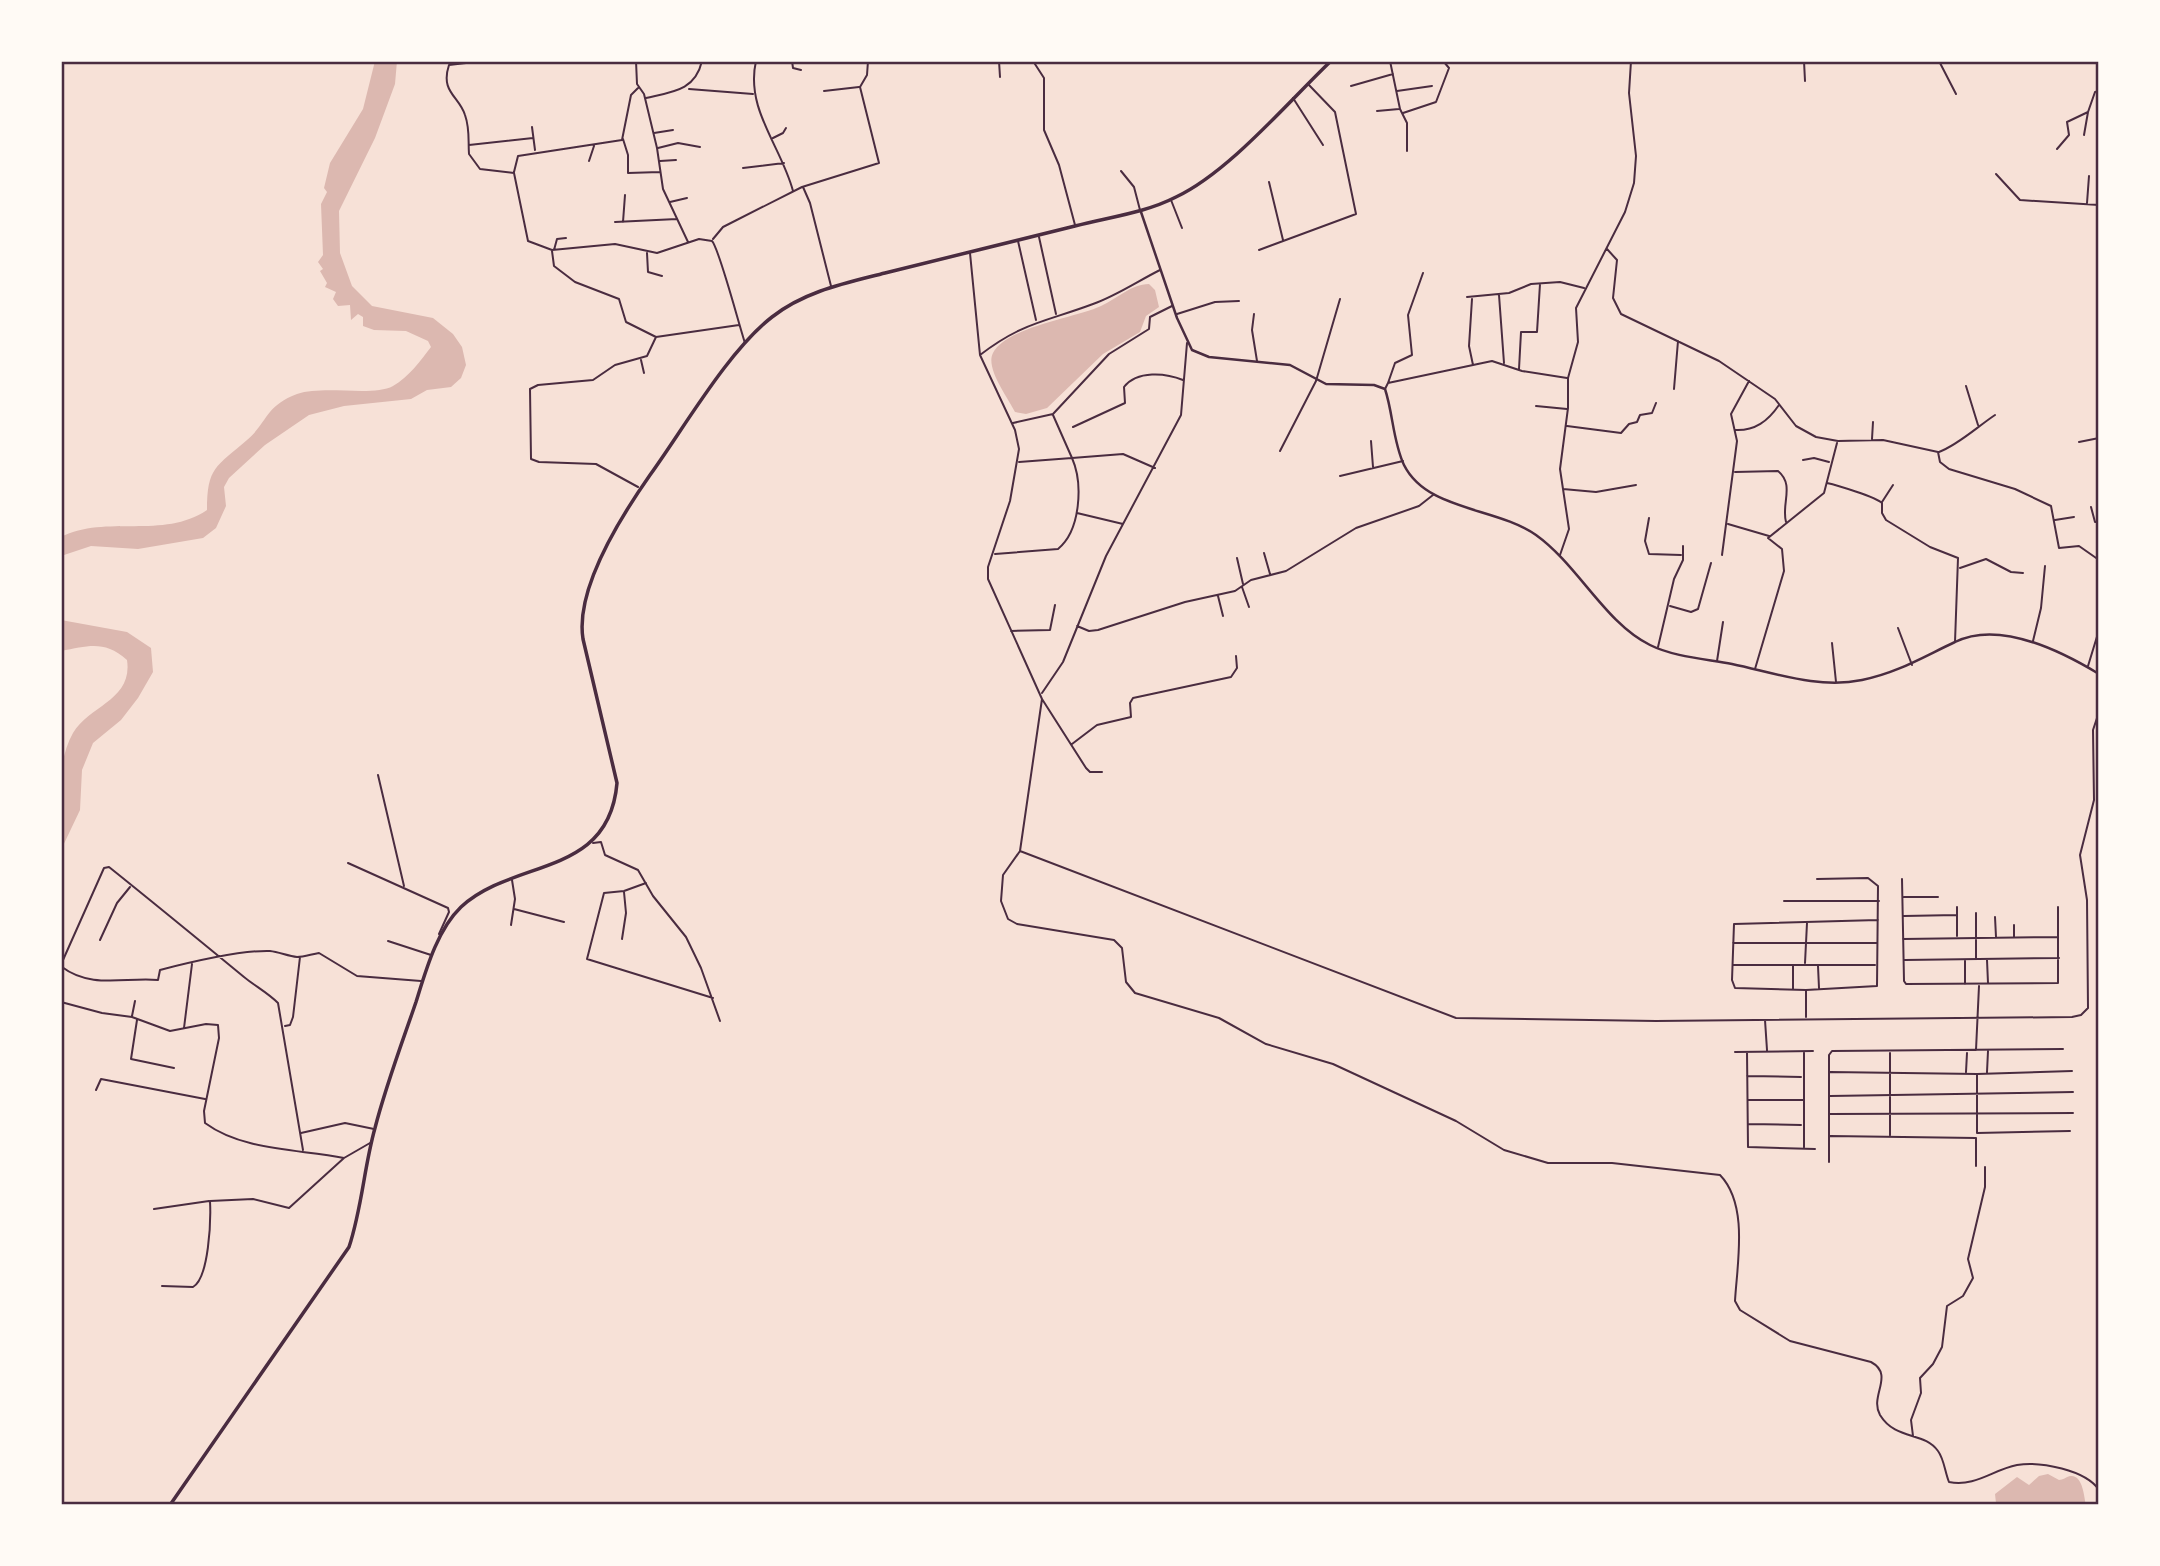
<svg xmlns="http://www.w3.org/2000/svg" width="2160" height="1566" font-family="'Times New Roman',serif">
	<rect width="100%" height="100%" fill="#f7e1d7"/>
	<path fill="#dcb8b0" d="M375,61H397L395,84L375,138L339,211L340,253L352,286L372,306L433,318L453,334L462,347L466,365L461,378L451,387L427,390L411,399L344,406L309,415L265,445L229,478L224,487L226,506L216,528L203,538L138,549L91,546L61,556V537C106,514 163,540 207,510C207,467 216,467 247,440C268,422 265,406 297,394C325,385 373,397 393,386C408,378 421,360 431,347L428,341L406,331L374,330L363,326V317L358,314L351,320L350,305L338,306L333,299L336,292L325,287L327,283L320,271L323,269L318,262L323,255L321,204L327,192L324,188L330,163L363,109Z
		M1149,284L1155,290L1159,307L1146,316L1140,332L1103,354L1047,408L1026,414L1015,412C1008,398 985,368 993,353C1006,327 1075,318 1101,306C1117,299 1131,284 1149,284Z
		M61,620L127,632L151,648L153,672L138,698L121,720L93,743L82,770L80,810L61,850C61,813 54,767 73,733C90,705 133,700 127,660C104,640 89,646 61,651Z
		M2048,1474L2059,1480C2063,1480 2066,1477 2070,1476C2083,1474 2084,1497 2086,1505L1996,1503L1995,1494L2017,1477L2029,1485L2039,1476Z"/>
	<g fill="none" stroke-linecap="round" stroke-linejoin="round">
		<path stroke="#4a2c40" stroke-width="2" d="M483,61L449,65C440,92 459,96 465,115C470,129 468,140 469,154L480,169L514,173L528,241L552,250L615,244L657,253L699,239L712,241C719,248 739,325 745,343
			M636,61L637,84L644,94L657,148L663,189L688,242
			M756,61C745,109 781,146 793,191
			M792,61L793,68L801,70
			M999,61L1000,77
			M1033,61L1044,78V130L1059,165L1075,225
			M1390,61L1400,109L1407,123V151
			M1804,61L1805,81
			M1939,61L1956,94
			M1351,86L1393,74
			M689,89L753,94
			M824,91L859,87
			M1397,91L1432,86
			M646,98C672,92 695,91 702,61
			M1293,98L1323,145
			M1377,111L1399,109
			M1403,113L1436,102L1449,68L1444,62L1439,61
			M532,127L535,150
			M654,133L673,130
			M2084,135L2088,112
			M773,138L783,133L786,128
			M623,139L628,155V173L660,172
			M469,145L533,138
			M658,148L678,143L700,147
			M2057,149L2069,135L2067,122L2088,112L2095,92L2099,91
			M589,161L594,146
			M660,161L676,160
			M743,168L784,163
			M1121,171L1134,187L1140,210
			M514,172L518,156L622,140L631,95L638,88
			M1996,174L2020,200L2099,205
			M1269,182L1283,240
			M803,187L810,203L831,286
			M1171,200L1182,228
			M670,202L687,198
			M2087,203L2089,176
			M615,222L677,219
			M623,222L625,195
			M1039,237L1056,314
			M713,239L723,227L802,187L879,163L860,87L867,75L868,61
			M1018,241L1036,320
			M1607,249L1617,260L1613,298L1621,314L1719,361L1775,399L1796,426L1816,437L1838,441L1883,440L1938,452L1940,462L1949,469L2015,489L2051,506L2059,548L2079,546L2099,560
			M554,250L557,239L566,238
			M1259,250L1356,214L1335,112L1308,84
			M552,251L554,266L575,282L619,299L626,322L656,337L739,325
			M647,253L648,272L662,276
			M970,253L980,355L1015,430L1019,449L1010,501L988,567V579L1042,699L1020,851L1003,875L1001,901L1008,919L1017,924L1114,940L1122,948L1126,982L1135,993L1219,1018L1266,1044L1333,1064L1456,1121L1504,1150L1548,1163H1612L1720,1175C1749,1205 1737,1264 1735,1301L1740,1310L1790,1341L1871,1362C1895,1375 1869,1396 1880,1415C1896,1441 1924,1431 1938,1451C1944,1459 1945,1472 1949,1482C1976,1487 1992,1470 2017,1465C2040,1461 2086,1470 2099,1490
			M1499,295L1504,363
			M1467,297L1509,293L1531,284L1560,282L1584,288
			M1472,299L1469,346L1473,365
			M1177,314L1215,302L1239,301
			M1254,314L1252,330L1257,361
			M980,355C1023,322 1045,322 1093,304C1116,296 1138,281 1160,270
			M641,360L644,373
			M1519,369L1521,332H1537L1540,284
			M1388,383L1395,363L1412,355L1408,315L1423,273
			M1966,386L1978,425
			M1385,389L1388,383L1492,361L1522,371L1567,378
			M1674,389L1678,341
			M1536,406L1567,409
			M1053,415L1072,458L1123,454L1155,468
			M1013,423L1053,414L1109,354L1149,329L1150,317L1172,306
			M1567,426L1621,433L1629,424L1637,422L1640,415L1652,413L1656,403
			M1073,427L1125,403L1124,387C1137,370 1166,373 1183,380
			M1735,430C1755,431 1768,421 1779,405
			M1872,439L1873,422
			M61,441L63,440
			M1371,441L1373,467
			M2079,442L2099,438
			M1280,451L1316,381L1340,299
			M1939,452C1958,445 1977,427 1995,415
			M1803,460L1814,458L1829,462
			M1735,472L1778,471C1795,485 1781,504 1786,522
			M1340,476L1403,461
			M1827,483C1836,485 1876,497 1882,503V513L1886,520L1930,547L1958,558L1955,642
			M638,487L596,464L539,462L531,459L530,389L538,385L593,380L615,365L647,356L656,337
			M1563,489L1596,492L1636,485
			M1882,502L1893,485
			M2091,507L2095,522H2099
			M1077,513L1123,524
			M1649,518L1645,541L1649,554L1681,555
			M2055,520L2074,517
			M1728,524L1769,536
			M1264,553L1270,574
			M995,554L1058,549C1081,530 1083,483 1072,458L1019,462
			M1560,555L1569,529L1560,469L1568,408V378L1578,342L1576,308L1625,212L1634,183L1636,156L1629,93L1631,61
			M1722,555L1737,441L1731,414L1749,381
			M1237,558L1243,584
			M1960,568L1986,559L2011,572L2023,573
			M1242,587L1249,607
			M1218,596L1223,616
			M1670,606L1691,612L1698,609L1711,563
			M1077,626L1089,631L1098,630L1185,602L1235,591L1251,580L1286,571L1356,528L1419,506L1433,495
			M1898,628L1912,665
			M1011,631L1050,630L1055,605
			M2033,641L2041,608L2045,566
			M1832,643L1836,682
			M1658,647L1674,579L1683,560V546
			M1717,661L1723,622
			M2088,666L2099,630
			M1755,669L1784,571L1782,549L1768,538L1824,493L1837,443
			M1042,693L1063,662L1106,556L1181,415L1187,343
			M1042,699L1086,768L1090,772H1102
			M1072,744L1097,725L1131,717L1130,703L1133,698L1231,677L1237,668L1236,656
			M378,775L404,886
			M593,843L601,842L605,855L638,870L653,896L686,937L701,968L720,1021
			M1020,851L1456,1018L1656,1021L2072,1017L2081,1015L2088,1008L2087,900L2080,855L2094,800L2093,730L2099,712
			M348,863L448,908L449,912L439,934
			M1817,879L1868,878L1878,886L1877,986L1806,990L1735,988L1732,980L1734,924L1878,920
			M1902,879L1904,981L1906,984L2058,983V907
			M646,883L624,891L604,893L587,959L713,998
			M1904,897H1938
			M1784,901H1879
			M514,909L564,922
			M1904,916L1957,915
			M1995,917L1996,937
			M511,925L515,899L512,880
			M1957,936V907
			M2014,937V925
			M622,939L626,913L624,892
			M1903,939L2058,937
			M100,940L117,903L130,887
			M388,941L431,955
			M1733,943H1877
			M1976,958V913
			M1905,960L2059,958
			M1987,960L1988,983
			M1805,963L1807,923
			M1733,965H1875
			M1793,966V989
			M1818,966L1819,988
			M1965,984V961
			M1806,991V1017
			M61,1002L102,1013L132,1017L170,1031L206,1024L218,1025L219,1038L204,1111L205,1123C243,1151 299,1149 344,1158
			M132,1016L135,1001
			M137,1020L131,1059L174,1068
			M1765,1020L1767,1050
			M285,1026L290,1025L293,1017L300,957
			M184,1028L192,964
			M1976,1050L1979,986
			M1735,1052L1813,1051
			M1747,1052L1748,1147L1815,1149
			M1890,1053V1135
			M1830,1072L1977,1074L2072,1071
			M1966,1072L1967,1053
			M1987,1072L1988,1051
			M1747,1076L1801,1077
			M96,1090L101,1079L205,1099
			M1830,1096L2073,1092
			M1748,1100H1804
			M1830,1114L2073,1113
			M1748,1124L1801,1125
			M301,1133L345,1123L374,1129
			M1977,1133L2070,1131
			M1977,1133V1075
			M1830,1136L1976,1138
			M1976,1138V1166
			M1804,1147V1052
			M303,1150L278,1003C268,993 255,986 244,977C199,940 154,903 109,867L104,868L63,960L62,967C91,989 125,977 158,980L160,970C191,962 239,950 270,951C279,952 288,956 297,957C304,957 312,954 319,953L357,976L421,981
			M1829,1162V1055L1832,1051L2063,1049
			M154,1209L209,1201
			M162,1286L193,1287C209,1278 211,1220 210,1201L253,1199L289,1208L344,1158L370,1143
			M1913,1436L1911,1420L1921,1393L1920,1378L1933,1364L1942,1347L1947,1306L1963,1296L1973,1278L1968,1259L1985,1187V1167"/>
		<path stroke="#4a2c40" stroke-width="2.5" d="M1141,212L1177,318L1192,350L1209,357L1290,365L1326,384L1374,385L1385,389C1393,413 1393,442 1404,465C1427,511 1496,507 1536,535C1578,565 1605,623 1650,645C1674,657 1706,659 1732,664C1775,673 1818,689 1862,680C1897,673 1923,657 1955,642C1999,620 2061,651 2099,674"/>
		<path stroke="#4a2c40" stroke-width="3.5" d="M170,1505L349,1247C362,1208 364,1167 375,1128C386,1085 402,1043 416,1002C426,970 437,930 461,907C514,858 609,878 617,783L583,639C575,589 622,515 650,475C684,428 728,351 772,317C805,291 846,283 885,273C948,257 1012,242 1075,226C1109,217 1145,213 1176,197C1229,172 1287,103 1331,61"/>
	</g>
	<rect width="2160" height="1566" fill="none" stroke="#fffaf5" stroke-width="126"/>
	<rect x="63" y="63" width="2034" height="1440" fill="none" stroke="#4a2c40" stroke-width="2.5"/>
</svg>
